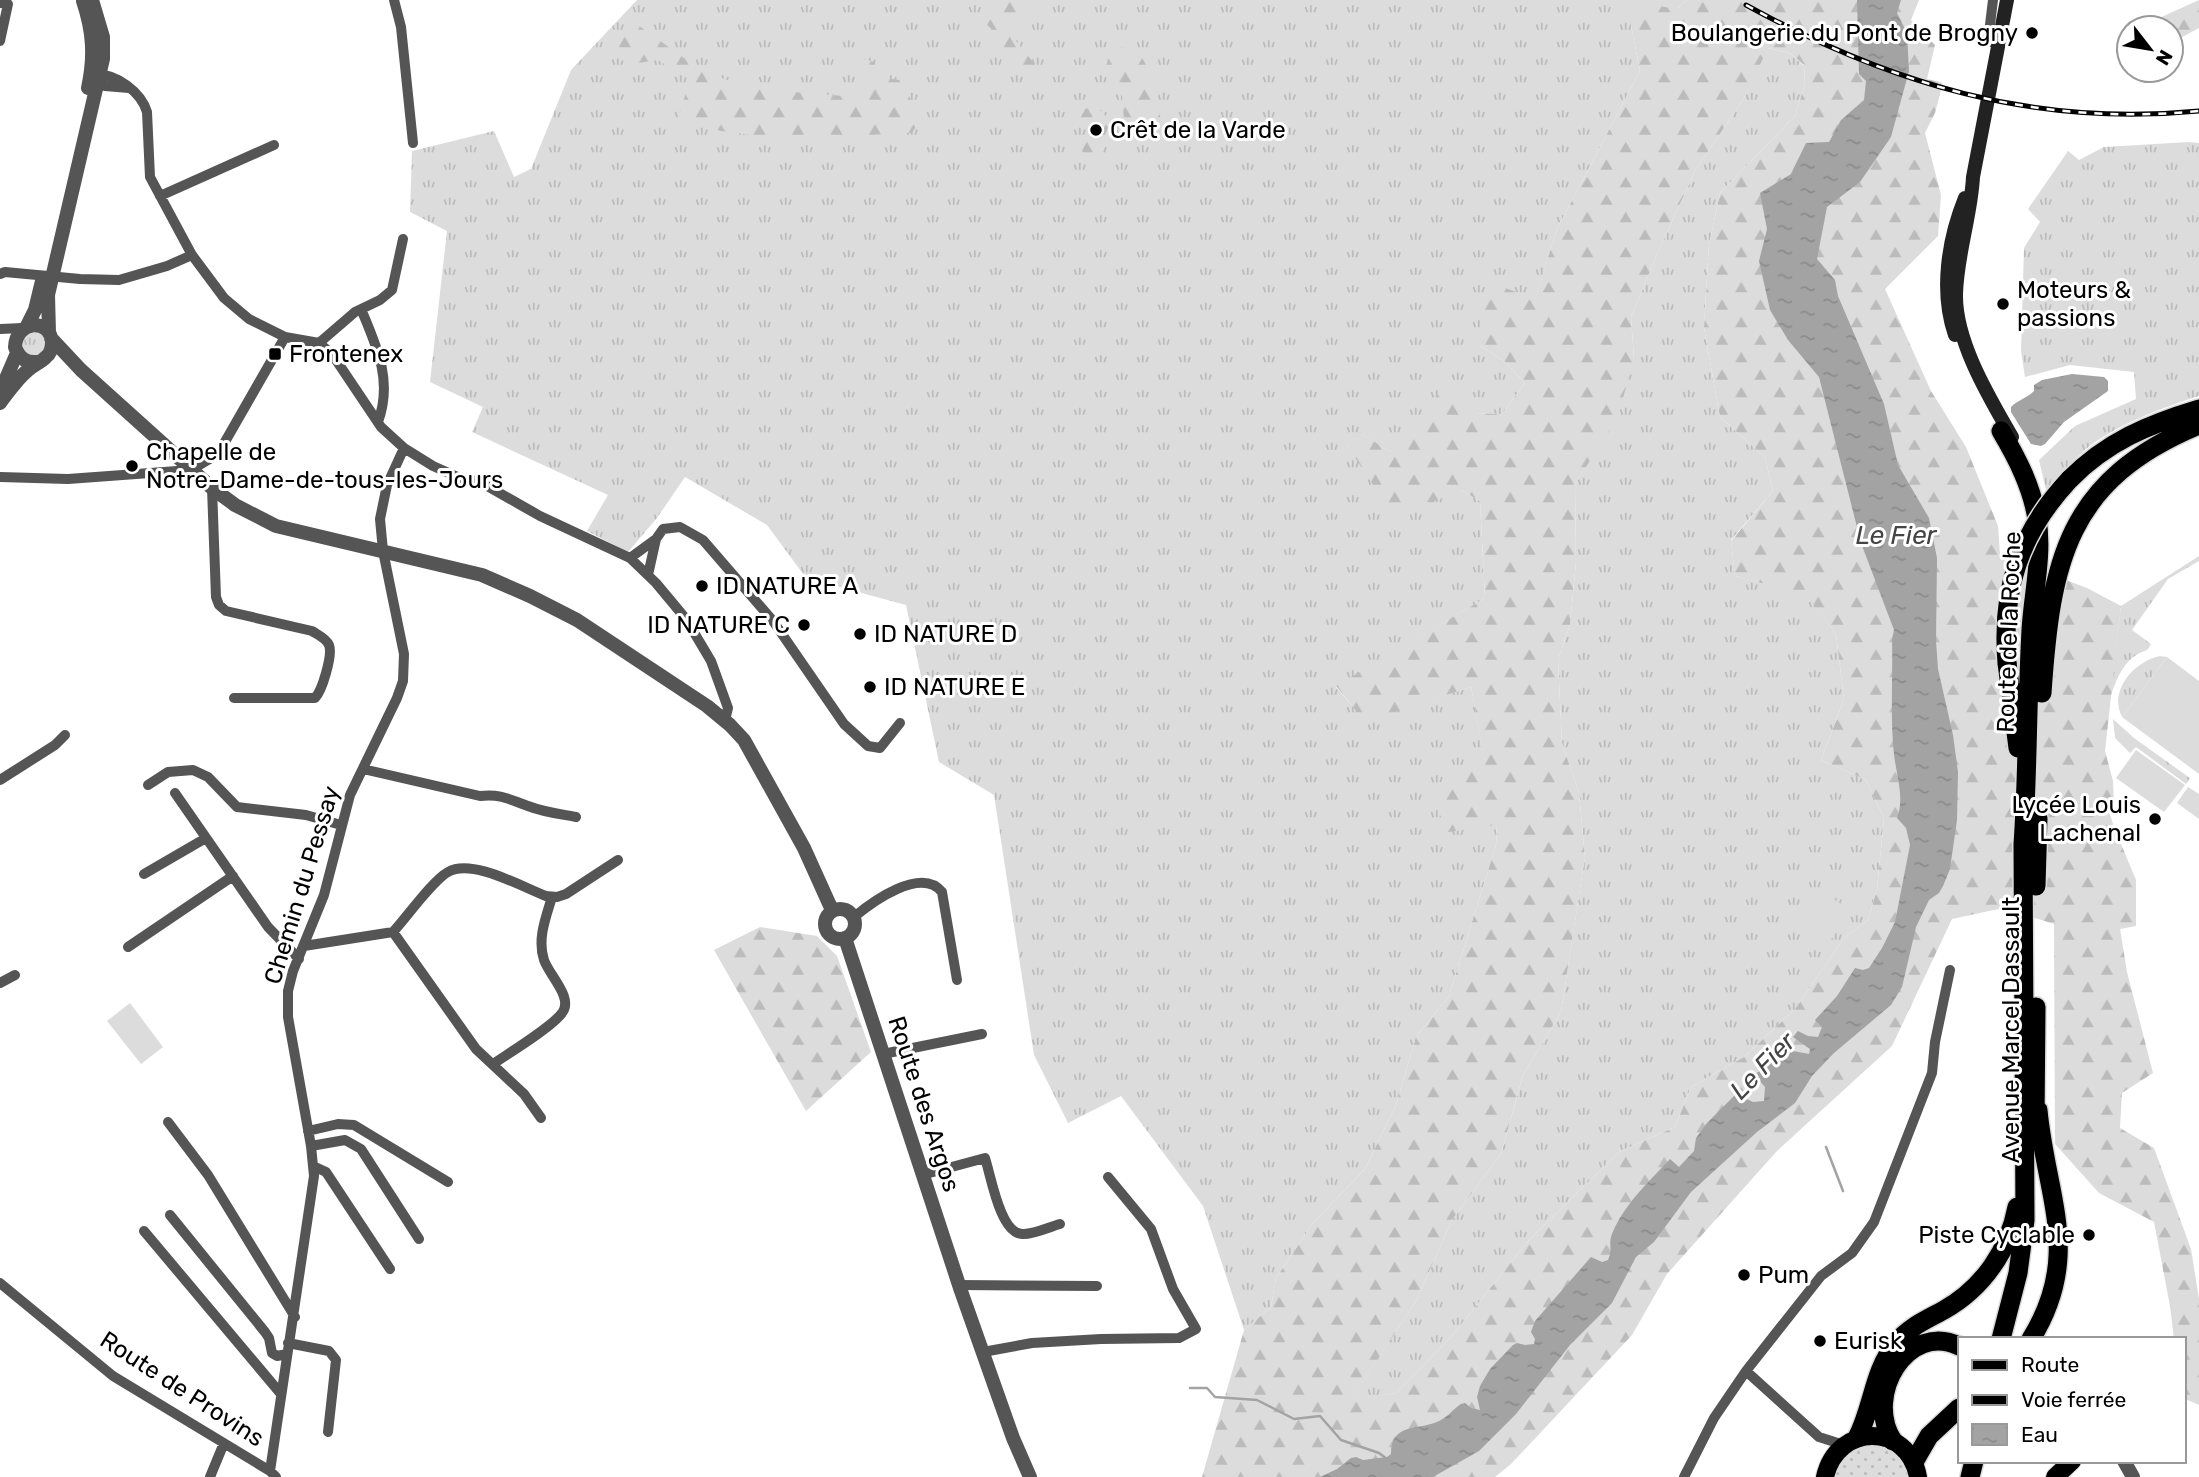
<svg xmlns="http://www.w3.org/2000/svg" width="2199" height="1477" font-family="Rubik,sans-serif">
	<defs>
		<pattern id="grass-tufts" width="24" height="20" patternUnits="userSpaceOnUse" patternTransform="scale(1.75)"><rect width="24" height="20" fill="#dcdcdc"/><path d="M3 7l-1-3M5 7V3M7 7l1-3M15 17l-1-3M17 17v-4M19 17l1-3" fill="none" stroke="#bbb"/></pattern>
		<pattern id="forest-firs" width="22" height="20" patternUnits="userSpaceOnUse" patternTransform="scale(1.75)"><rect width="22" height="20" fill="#dcdcdc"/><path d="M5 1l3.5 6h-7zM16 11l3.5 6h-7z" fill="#bbb"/></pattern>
		<pattern id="garden-dots" width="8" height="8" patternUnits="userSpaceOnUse" patternTransform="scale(1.75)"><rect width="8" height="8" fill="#dcdcdc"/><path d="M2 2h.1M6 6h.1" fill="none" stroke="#bbb" stroke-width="1.8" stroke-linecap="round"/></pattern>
		<pattern id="water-ripples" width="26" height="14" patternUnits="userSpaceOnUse" patternTransform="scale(1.75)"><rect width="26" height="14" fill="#a3a3a3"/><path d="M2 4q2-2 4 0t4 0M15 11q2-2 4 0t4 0" fill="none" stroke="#8b8b8b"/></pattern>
	</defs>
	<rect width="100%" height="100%" fill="#fff"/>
	<path fill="url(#grass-tufts)" d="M637,0H1687L1677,9L1631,25L1640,71L1557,229L1535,300L1479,345L1504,361L1525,383L1502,414L1475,413L1414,426L1390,452L1361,433L1348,447L1461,490L1480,501L1485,598L1336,687L1365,721L1471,687L1497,824L1496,845L1449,996L1416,1037L1396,1105L1365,1169L1313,1223L1276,1278L1271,1307L1244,1330L1203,1206L1121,1096L1068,1123L1034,1055L994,795L939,762L906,605L806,578L767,525L685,477L657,518L628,552L587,531L608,495L472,432L483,407L430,382L447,231L410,212L412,151L494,131L514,177L531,169L571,70Z
		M1767,48L1790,53L1804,66L1805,84L1795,116L1720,193L1709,245L1704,328L1720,417L1765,457L1773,491L1731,540L1735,576L1806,594L1836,634L1844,699L1821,760L1866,780L1884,818L1877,889L1868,920L1844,938L1795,1009L1744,1057L1691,1087L1675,1127L1619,1152L1528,1241L1452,1336L1396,1393L1350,1401L1416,1301L1452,1220L1501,1154L1523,1075L1561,1012L1585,856L1579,793L1562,743L1558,660L1570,625L1576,562L1575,484L1592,457L1634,359L1631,317L1658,252L1696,169L1743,100Z
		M2189,142L2199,143V396C2164,407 2113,426 2085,450C2071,462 2059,477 2046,490L2039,460L2075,426L2136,399L2134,372L2070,365L2025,377L2021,351L2024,248L2040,222L2028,209L2068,151L2079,160L2104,147Z
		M20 344a13 13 0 1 1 26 0a13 13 0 1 1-26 0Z
		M2199,556V561L2168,579L2132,630L2151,644C2147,652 2145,650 2138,654C2122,663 2116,681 2110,698L2121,606Z
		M2160,656L2167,657L2122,717C2108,690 2135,661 2160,656Z
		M2113,719L2134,738L2190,778L2186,784L2136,747L2130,753L2115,738Z"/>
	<path fill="url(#forest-firs)" fill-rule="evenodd" d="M987,0H1030L1016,41L1037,67L1032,71L997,47L1000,35L980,20Z
		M1687,0H1919L1911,20L1935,45L1927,79L1943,83L1935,113L1925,133L1941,195L1938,236L1885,289L1931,391L1966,447L1998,526L2000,555L2087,588L2121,606L2105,751L2113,781L2114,803L2109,811L2114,827L2136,880V926L2120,929L2127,972L2153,1073L2122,1093L2120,1128L2154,1148L2191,1249L2199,1299V1405L2183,1398V1339H2174L2170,1306L2154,1222L2099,1193L2055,1144L2054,924L2003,908L1952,919L1892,1046L1777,1151L1667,1274L1632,1335L1511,1464L1495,1477H1202L1244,1330L1271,1307L1276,1278L1313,1223L1365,1169L1396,1105L1416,1037L1449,996L1496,845L1497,825L1448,832L1435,804L1445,770L1485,763L1471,687L1365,722L1336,686L1485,598L1480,501L1461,490L1395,518L1348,447L1360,432L1390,452L1450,380L1475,413L1502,414L1525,383L1504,361L1479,345L1481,304L1500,286L1535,299L1557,229L1640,71L1631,25L1635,2L1677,9ZM1768,48L1790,53L1804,65L1805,84L1795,116L1720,193L1709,245L1704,328L1720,417L1765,457L1773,491L1731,541L1735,576L1806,595L1836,634L1844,699L1821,760L1866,780L1884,818L1877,889L1868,920L1844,938L1795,1009L1744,1057L1691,1087L1675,1127L1619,1152L1528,1241L1452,1336L1396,1393L1351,1400L1416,1301L1452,1220L1501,1154L1523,1075L1561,1012L1585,857L1579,793L1562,743L1558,660L1570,625L1576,562L1575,484L1617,419L1634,359L1631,317L1658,252L1696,169L1743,100Z
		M2199,0V28L2171,43V28H2137Z
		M631,20L695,66L718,77L756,89L844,96L869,91L859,74L862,59L874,62C881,77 888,80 904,80L910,98L922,116L912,133L784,139L721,131L678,118L690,80L658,60L631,64L602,52Z
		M1122,47L1141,56L1160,89C1154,106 1160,118 1168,133L1160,138L1133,136L1124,120L1122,96L1104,75L1108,59Z
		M1084,108L1102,111L1110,123L1102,142V160L1093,163L1082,151L1092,130L1075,114Z
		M760,927L817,936L837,956L871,1052L806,1111L714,950Z"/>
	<path fill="url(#garden-dots)" d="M1871,1441L1898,1450L1913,1477H1831L1845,1451Z"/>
	<path fill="#dcdcdc" d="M2167,657L2199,681V774L2122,717Z
		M2136,750L2185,785L2164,812L2116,778Z
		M2188,787L2199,794V819L2177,803Z
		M1824,892L1852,912L1826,946L1799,926Z
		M130,1003L163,1047L141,1064L107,1021Z"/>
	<path fill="url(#water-ripples)" d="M1857,0H1901L1897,13L1907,33L1909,71L1891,137L1860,182L1827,207L1817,259L1835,280L1838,296L1884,404L1898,465L1929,518L1937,558L1936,641L1938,669L1953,735L1958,772L1957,820L1950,869L1943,886L1939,893L1929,900L1916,927L1902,987L1891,1005L1834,1053L1812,1076L1795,1103L1757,1132L1691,1192L1654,1242L1636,1257L1612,1303L1570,1345L1516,1414L1479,1451L1433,1477H1320L1337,1469L1351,1458L1356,1457L1363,1460L1387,1457L1391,1454C1391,1422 1418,1431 1439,1421C1448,1417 1453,1409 1461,1404L1465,1403L1471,1408L1480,1410L1477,1397L1480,1386L1490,1369L1513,1345L1517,1343L1525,1345L1534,1344L1535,1339L1531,1332L1535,1321L1591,1257L1602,1262L1608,1260C1613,1251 1608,1243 1612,1234C1625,1203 1648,1183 1670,1159L1679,1167L1694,1151L1696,1138L1707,1123L1736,1094L1753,1102L1764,1101L1765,1087L1757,1078L1751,1076L1764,1069L1774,1055L1782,1052L1793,1051L1809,1054L1810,1049L1793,1037L1798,1031L1808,1036L1818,1037L1822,1027L1815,1020L1837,996L1855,968L1863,970L1869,968L1882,948L1895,922L1910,845L1906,828L1897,818C1905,798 1896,774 1894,754C1890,718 1893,677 1892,640L1894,630L1861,543L1819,377L1788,340L1770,310L1759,261L1767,229L1760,193L1791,174L1806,143L1829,142L1841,120L1864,100L1866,81L1859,74Z
		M2072,374L2104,377L2108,381V391L2064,422L2045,444L2041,446L2031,444L2011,412V407C2018,400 2027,398 2034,391V385L2042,380Z"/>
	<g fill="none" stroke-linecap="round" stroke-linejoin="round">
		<path stroke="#a3a3a3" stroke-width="2.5" d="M1826,1147L1843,1191
			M1190,1388H1207L1215,1397L1257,1400L1294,1419L1320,1416L1341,1440L1379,1453L1387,1459"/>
		<g stroke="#dbdbdb" stroke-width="20">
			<path id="primary" d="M1825,1477C1837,1423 1908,1422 1918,1477
				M2055,1477L2072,1461"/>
		</g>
		<g stroke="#dbdbdb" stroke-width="22">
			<path id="trunk" d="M2069,480C2106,442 2149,424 2199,409
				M2007,663L2018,748
				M2042,693C2051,562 2066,480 2199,425
				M2036,886L2038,818
				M2035,1123L2036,1007
				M2001,1339L2018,1273L2025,1220L2023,844C2028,773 2027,701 2031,630C2033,594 2043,555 2037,519C2032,487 2017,458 2001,431
				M2031,1339C2083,1255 2046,1197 2038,1110
				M1857,1438C1873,1408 1873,1371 1896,1343C1909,1327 1926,1320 1944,1310C1983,1288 2009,1250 2017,1207
				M1893,1441C1863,1395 1908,1321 1959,1346
				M1914,1462L1929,1436L1959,1408
				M1970,1477L1974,1461"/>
		</g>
		<path stroke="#555" stroke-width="10" d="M394,0L401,27L413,143
			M1993,0L1988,41L1998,44
			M0,3L8,4L0,41
			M95,74C117,74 141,92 147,112L150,177L192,255L224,298L249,319L285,337L319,343L332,354L381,427L404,448L433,466L460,478L480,482L540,516L630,558L656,583L686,619L711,661L728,708L725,720
			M93,77L105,86L129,88
			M160,196L274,145
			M0,274L5,272L80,279L119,280L167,266L192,255
			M361,309C377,347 393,381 378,422
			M0,329L23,328
			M319,343L355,312L380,300L392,290L403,239
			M0,477L68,479L191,470L218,454L285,337
			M212,488L216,597L219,605L226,611L312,631C318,635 326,638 329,645C333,655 322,691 315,698H234
			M630,558L656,539
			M648,575L656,539L663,529L680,527L703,540L773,621L844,724L868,746L880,748L900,723
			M363,769L480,796C502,794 508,799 528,806C543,812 560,814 576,817
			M0,780L55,745L65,735
			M148,785L168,772L193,770L208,777L237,807L306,815L341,825
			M175,793L268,927L299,959
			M144,874L206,838
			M854,917C872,902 921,866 942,892L957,980
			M393,932L476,1049L524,1094L541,1118
			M304,946L393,932C407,917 432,881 448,872C472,858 522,887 546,896L557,897L566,894L618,860
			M128,947L233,876
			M0,983L15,975
			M883,1054L982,1034
			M493,1064C509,1053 552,1027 562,1013C574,998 549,975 544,960C537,939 546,917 552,897
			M168,1122L208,1175L295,1317
			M308,1131L338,1124L354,1125L448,1182
			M311,1146L345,1140L361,1149L419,1239
			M313,1166L326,1172L390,1269
			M922,1175L985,1158C991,1176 1000,1233 1022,1234C1033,1235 1049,1227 1060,1224
			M170,1215L265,1332L269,1338L272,1353L277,1356L287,1354
			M144,1231L281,1394
			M0,1283L113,1376L270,1471L276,1477
			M959,1285L1097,1286
			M288,1343L329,1351L336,1360L328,1432
			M983,1352L1032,1343L1101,1339L1179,1338L1196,1329L1173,1289L1151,1229L1108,1177
			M1746,1371L1819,1437L1844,1445
			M270,1471L314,1176L311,1146L288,1017V991L293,971L324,895L350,795L397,698L403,681L404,654L383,551L380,519L387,485L404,448
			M210,1477L224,1443
			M1684,1477L1714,1418L1746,1371L1821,1276L1852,1253L1874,1222L1932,1073L1935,1042L1950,970"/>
		<path stroke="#555" stroke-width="14" d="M83,1C93,31 95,56 88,88
			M27,326L35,310L42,281
			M49,333L48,295L103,59V37L92,0
			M51,338L81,370L212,488L235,505L276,526L482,575L530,596L577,620L707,706L730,725L744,740L804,848L832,910
			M1,390L17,353
			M0,403C9,391 17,379 28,370C34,365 41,362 46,357C50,354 52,348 52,342C50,318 16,320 15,347C19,358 26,363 37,362
			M825 924a15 15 0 1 1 30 0a15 15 0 1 1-30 0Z
			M845,938L961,1291L1013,1438L1030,1477
			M2124,1461L2133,1477"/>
		<path stroke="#222" stroke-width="14" d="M2007,0L1973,177C1971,216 1957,254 1956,294C1955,341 1989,397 2012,437
			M1955,335C1940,292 1948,240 1965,198"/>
		<use href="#primary" stroke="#000" stroke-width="18"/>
		<use href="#trunk" stroke="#000" stroke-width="19"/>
		<g stroke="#000" stroke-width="5">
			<path id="rail" d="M1746,5C1890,84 2034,127 2199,111"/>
		</g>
		<use href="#rail" stroke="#fff" stroke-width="2.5" stroke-dasharray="8" stroke-linecap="butt"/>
		<g stroke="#dbdbdb" stroke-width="22" stroke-linecap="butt">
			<path id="trunk-bridge" d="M2007,663C2001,590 2019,534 2069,480"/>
		</g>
		<use href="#trunk-bridge" stroke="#000" stroke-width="19"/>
	</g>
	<g fill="#000" stroke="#fff" stroke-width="2.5">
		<circle cx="2032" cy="33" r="7"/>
		<circle cx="1096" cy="130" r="7"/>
		<circle cx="2003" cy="304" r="7"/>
		<rect x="268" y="347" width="14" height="14" rx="3.5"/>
		<circle cx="132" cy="466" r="7"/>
		<circle cx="702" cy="586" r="7"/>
		<circle cx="804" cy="625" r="7"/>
		<circle cx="860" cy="634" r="7"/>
		<circle cx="870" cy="687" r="7"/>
		<circle cx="2155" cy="819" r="7"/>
		<circle cx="2089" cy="1235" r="7"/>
		<circle cx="1744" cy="1275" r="7"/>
		<circle cx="1820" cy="1341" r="7"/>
	</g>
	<g text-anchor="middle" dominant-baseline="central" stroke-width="6" stroke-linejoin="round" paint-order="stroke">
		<g font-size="24" fill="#000" stroke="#fff" text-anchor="start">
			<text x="2018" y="33" text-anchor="end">Boulangerie du Pont de Brogny</text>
			<text x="1110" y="130">Crêt de la Varde</text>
			<text x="2017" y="290">Moteurs &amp;<tspan x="2017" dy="28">passions</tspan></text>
			<text x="289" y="354">Frontenex</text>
			<text x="146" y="452">Chapelle de<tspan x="146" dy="28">Notre-Dame-de-tous-les-Jours</tspan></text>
			<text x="716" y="586">ID NATURE A</text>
			<text x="790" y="625" text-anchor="end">ID NATURE C</text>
			<text x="874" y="634">ID NATURE D</text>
			<text x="884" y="687">ID NATURE E</text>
			<text x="2141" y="805" text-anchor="end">Lycée Louis<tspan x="2141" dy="28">Lachenal</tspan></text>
			<text x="2075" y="1235" text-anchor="end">Piste Cyclable</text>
			<text x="1758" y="1275">Pum</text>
			<text x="1834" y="1341">Eurisk</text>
		</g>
		<g font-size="24" fill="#000" stroke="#fff">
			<text transform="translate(2009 632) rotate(-88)">Route de la Roche</text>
			<text transform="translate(302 885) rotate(-73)">Chemin du Pessay</text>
			<text transform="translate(2011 1030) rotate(-90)">Avenue Marcel Dassault</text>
			<text transform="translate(924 1104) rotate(72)">Route des Argos</text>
			<text transform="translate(182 1389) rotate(33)">Route de Provins</text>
		</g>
		<g font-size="26" font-style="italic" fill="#444" stroke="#fff">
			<text x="1896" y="535">Le Fier</text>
			<text transform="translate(1763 1066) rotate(-46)">Le Fier</text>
		</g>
	</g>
	<rect x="1958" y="1337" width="228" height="126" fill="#ffffff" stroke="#999999" stroke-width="2"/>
	<rect x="1972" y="1360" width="35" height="10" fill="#000000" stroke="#999999" stroke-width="2"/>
	<text x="2021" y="1372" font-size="21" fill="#000000">Route</text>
	<rect x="1972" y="1395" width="35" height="10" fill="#000000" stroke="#999999" stroke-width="2"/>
	<text x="2021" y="1407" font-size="21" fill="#000000">Voie ferrée</text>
	<rect x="1972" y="1424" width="35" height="21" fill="url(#water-ripples)" stroke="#999999" stroke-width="2"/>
	<text x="2021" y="1442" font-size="21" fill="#000000">Eau</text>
	<g transform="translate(2150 49) rotate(121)"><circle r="33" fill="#ffffff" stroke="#999999" stroke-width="2"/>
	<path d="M0-5L12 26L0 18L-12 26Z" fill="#000000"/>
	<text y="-10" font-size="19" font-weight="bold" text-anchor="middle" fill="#000000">N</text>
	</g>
</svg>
